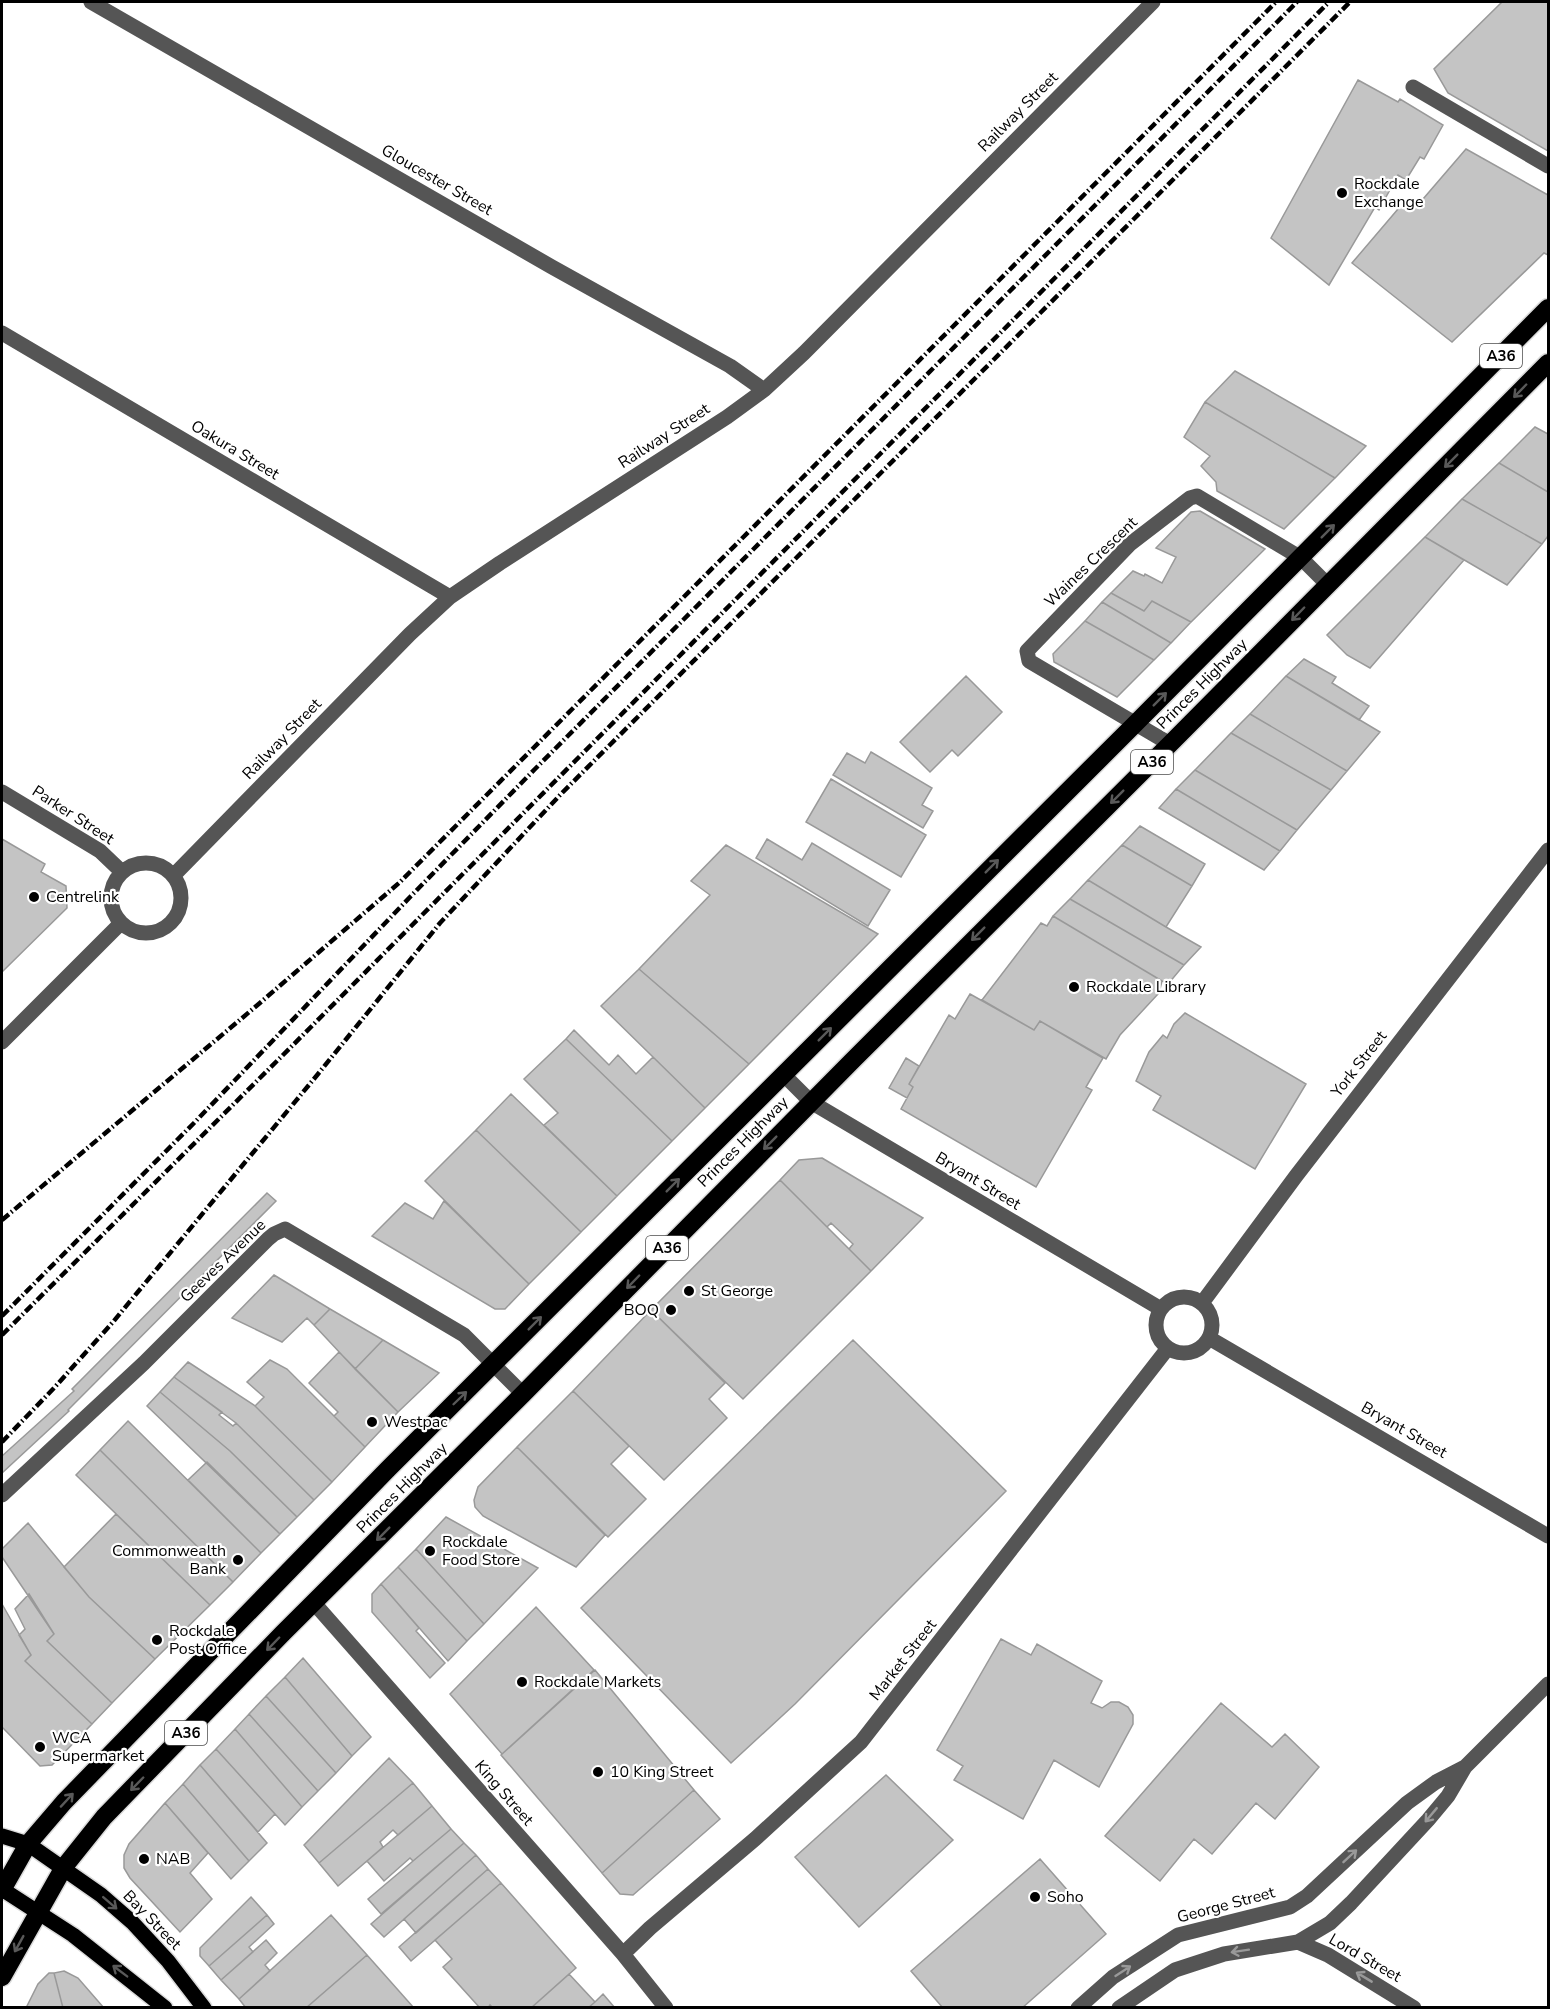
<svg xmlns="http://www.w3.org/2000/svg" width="1550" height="2009" font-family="'Nunito Sans',sans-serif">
	<rect width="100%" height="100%" fill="#fff"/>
	<path fill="#c4c4c4" stroke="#999" stroke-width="1.5" d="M1502,2H1548V151L1448,93L1434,69Z
		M1358,80L1398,102L1400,99L1443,125L1424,159L1420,157L1406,180L1398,175L1379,210L1375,207L1329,285L1271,238Z
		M1466,149L1548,195V255L1544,253L1452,342L1352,263L1404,202L1423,199Z
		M1235,371L1366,446L1335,478L1205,402Z
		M1205,402L1335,478L1284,529L1217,491L1216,482L1201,466L1210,456L1184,437Z
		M1535,427L1548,434V492L1499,463Z
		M1499,463L1548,492V536L1542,544L1462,499Z
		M1462,499L1542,544L1507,585L1425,537Z
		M1200,511L1265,549L1191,622L1152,601L1144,611L1111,593L1133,571L1144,576L1145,574L1162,583L1176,557L1156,548L1191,512Z
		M1425,537L1464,560L1370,668L1347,655L1327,635Z
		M1111,593L1144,611L1152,601L1191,622L1171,643L1102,602Z
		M1102,602L1171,643L1154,660L1085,621Z
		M1085,621L1154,660L1117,697L1054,662L1053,654Z
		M1304,659L1336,677L1332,683L1369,706L1359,720L1286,676Z
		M966,676L1002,712L958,756L952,750L930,772L900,742Z
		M1286,676L1380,732L1347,771L1250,714Z
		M1250,714L1347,771L1331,790L1231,733Z
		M1231,733L1331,790L1297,830L1195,770Z
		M871,752L932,788L922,805L933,811L923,828L833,775L847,753L865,763Z
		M1195,770L1297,830L1280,851L1176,789Z
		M831,779L926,835L901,877L806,822Z
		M1176,789L1280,851L1264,870L1159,808Z
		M1140,826L1205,864L1192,886L1122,845Z
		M2,839L45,864L41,872L66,886L67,908L2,972Z
		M767,839L802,860L812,843L890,890L868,926L756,858Z
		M726,845L878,934L749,1064L639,969L710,895L691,881Z
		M1122,845L1192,886L1166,927L1088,880Z
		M1088,880L1166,927L1201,947L1184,965L1070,899Z
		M1070,899L1184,965L1169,983L1162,981L1053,916Z
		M1053,916L1162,981L1159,993L1120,1035L1106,1059L1040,1021L1034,1030L982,1000L1041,923L1047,926Z
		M639,969L749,1064L705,1108L601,1006Z
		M970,994L1034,1030L1040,1021L1103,1058L1086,1087L1092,1090L1036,1187L901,1109L913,1087L909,1084L949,1015L955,1019Z
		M1185,1013L1306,1084L1255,1169L1153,1110L1161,1096L1136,1081L1149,1052L1163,1035L1167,1038L1174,1024Z
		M574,1030L609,1065L618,1055L636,1074L653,1057L705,1108L672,1141L566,1039Z
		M566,1039L672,1141L617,1196L544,1125L558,1113L524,1079Z
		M906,1058L919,1066L909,1084L913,1087L907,1098L889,1088Z
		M511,1094L617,1196L581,1232L476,1130Z
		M476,1130L581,1232L529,1284L425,1181Z
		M822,1158L923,1218L871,1271L849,1249L853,1244L831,1223L827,1227L780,1180L799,1160Z
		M780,1180L871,1271L743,1399L651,1310Z
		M267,1193L276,1201L68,1410L69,1411L2,1473V1456L74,1391L72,1389Z
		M444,1201L529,1284L505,1309H495L372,1236L405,1203L433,1219Z
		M274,1275L330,1309L314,1325L307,1318L282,1342L232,1318Z
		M330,1309L383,1340L355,1369L314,1325Z
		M651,1310L725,1383L709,1399L727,1418L664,1480L573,1391Z
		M383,1340L439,1373L398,1412L355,1369Z
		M853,1340L1006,1491L795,1704L731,1763L581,1608Z
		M339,1352L398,1412L365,1447L334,1416L338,1412L309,1383Z
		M270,1360L287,1369L365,1447L332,1482L255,1406L264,1397L247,1382Z
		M188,1362L254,1405L332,1482L314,1500L236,1423L174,1377Z
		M174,1377L222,1412L219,1415L233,1426L236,1423L314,1500L297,1517L230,1451L160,1392Z
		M573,1391L629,1446L611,1464L646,1499L608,1537L517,1447Z
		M160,1392L230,1451L297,1517L280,1534L147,1406Z
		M128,1421L261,1553L233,1582L100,1450Z
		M517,1447L605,1535L576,1567L483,1516L475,1507L474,1500L478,1487Z
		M100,1450L233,1582L210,1605L76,1475Z
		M207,1462L280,1534L261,1553L188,1480Z
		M116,1514L210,1605L155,1659L89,1597L64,1567Z
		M446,1517L538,1568L484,1624L416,1549Z
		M28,1523L89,1597L155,1659L112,1703L47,1641L54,1634L2,1557V1549Z
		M416,1549L484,1624L467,1641L398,1567Z
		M398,1567L467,1641L448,1661L381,1584Z
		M381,1584L419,1628L416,1631L445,1663L430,1678L372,1612V1594Z
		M29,1594L54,1634L47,1641L112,1703L92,1724L25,1661L31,1655L19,1635L25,1629L15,1609Z
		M2,1604L31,1655L25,1661L92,1724L52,1765L40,1766L2,1727Z
		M536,1607L594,1670L502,1754L450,1694Z
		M1001,1639L1031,1655L1037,1644L1102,1681L1091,1703L1102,1708L1111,1702H1119L1128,1707L1133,1715V1724L1099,1787L1054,1760L1023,1819L954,1780L963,1766L937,1750Z
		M303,1658L371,1737L352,1756L285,1677Z
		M595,1670L694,1790L602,1873L501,1755Z
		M285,1677L352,1756L336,1773L266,1696Z
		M266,1696L336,1773L318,1791L249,1714Z
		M1221,1703L1272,1747L1285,1734L1319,1767L1275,1819L1256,1803L1212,1854L1194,1839L1160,1881L1105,1836Z
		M249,1714L318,1791L302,1807L235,1729Z
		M235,1729L302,1807L285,1825L216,1749Z
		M216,1749L275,1814L258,1832L200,1765Z
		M389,1758L413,1783L319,1863L304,1845Z
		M200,1765L267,1843L249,1861L183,1784Z
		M886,1775L953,1840L859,1927L795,1857Z
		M413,1783L432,1806L398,1835L393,1830L380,1842L383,1847L338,1886L319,1863Z
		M183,1784L249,1861L231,1879L165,1803Z
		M694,1790L720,1819L633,1895L620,1894L602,1873Z
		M165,1803L208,1853L190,1873L212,1899L180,1932L130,1878L124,1868V1855L129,1844Z
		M432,1806L451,1829L413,1861L410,1858L384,1881L367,1861Z
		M451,1829L464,1843L381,1914L368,1899Z
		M464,1843L476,1855L384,1937L371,1924Z
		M476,1855L488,1869L416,1933L404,1919Z
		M1040,1859L1106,1934L1022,2008H943L911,1971Z
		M488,1869L501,1883L411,1961L399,1947Z
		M501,1883L576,1968L531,2008H493L490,2005L488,2008H480L443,1967L452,1959L435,1940Z
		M251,1897L267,1915L209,1966L200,1956V1948Z
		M267,1915L274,1924L249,1947L253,1952L221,1980L209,1966Z
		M331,1915L367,1955L306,2008H246L239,1999Z
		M266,1940L277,1953L265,1965L270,1971L239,1999L221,1980Z
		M367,1955L414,2008H306Z
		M64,1971L78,1978L104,2008H63L54,1973Z
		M49,1973H54L63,2008H26L38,1984Z
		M569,1974L595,2002L588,2008H531Z
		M603,1994L615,2008H588L595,2002Z"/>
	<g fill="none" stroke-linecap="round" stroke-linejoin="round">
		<g stroke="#dbdbdb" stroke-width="18">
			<path id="major" d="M2,1836L28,1844L101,1895L132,1922L168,1961L204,2008
				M2,1889L73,1935L165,2008"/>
		</g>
		<g stroke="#dbdbdb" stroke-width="21">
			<path id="highway" d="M2,1890L28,1844L64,1802L388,1469L1136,723L1548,308
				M2,1977L64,1867L104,1817L283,1633L523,1394L853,1060L1170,744L1548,363"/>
		</g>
		<path stroke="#555" stroke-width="15" d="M91,2L552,267L730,366L764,390
			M1413,87L1548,166
			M2,333L450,597
			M1170,744L1029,661L1027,651L1130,544L1190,498L1197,496L1301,558L1327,584
			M2,792L100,851L122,872
			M111 898a35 35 0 1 1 70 0a35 35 0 1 1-70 0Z
			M174,875L410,634L450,597L500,563L727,417L764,390L804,353L1153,2
			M2,1042L121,923
			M784,1075L811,1102L1161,1309
			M1156 1325a28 28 0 1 1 56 0a28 28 0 1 1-56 0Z
			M1202,1303L1296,1176L1548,850
			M1209,1338L1548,1536
			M2,1495L144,1363L268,1239L274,1234L285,1229L464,1335L523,1394
			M314,1603L623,1954L666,2008
			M1298,1942L1328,1955L1414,2008
			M623,1954L650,1928L755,1839L861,1742L1168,1348
			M1078,2008L1113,1977L1178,1935L1290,1907L1307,1896L1407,1803L1436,1782L1465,1767
			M1119,2008L1175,1970L1224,1954L1298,1942L1330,1923L1351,1903L1428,1820L1448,1796L1465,1767L1548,1684"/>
		<use href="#major" stroke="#000" stroke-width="15"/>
		<use href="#highway" stroke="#000" stroke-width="18"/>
		<path stroke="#000" stroke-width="4.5" stroke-dasharray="9 3 1.5 3" stroke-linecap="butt" d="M2,1220L254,1008L399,883L1276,2
			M2,1316L194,1123L411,896L535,769L1297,2
			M2,1335L291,1047L1329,2
			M2,1442L54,1388L113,1322L318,1074L440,923L561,794L1350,2"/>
	</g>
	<defs><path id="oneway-shaft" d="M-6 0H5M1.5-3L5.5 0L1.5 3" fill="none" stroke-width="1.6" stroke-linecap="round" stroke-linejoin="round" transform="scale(1.5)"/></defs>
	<g stroke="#595959">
		<use href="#oneway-shaft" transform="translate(1520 391) rotate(134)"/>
		<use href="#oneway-shaft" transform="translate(1451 461) rotate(135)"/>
		<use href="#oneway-shaft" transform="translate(1328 531) rotate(-45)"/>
		<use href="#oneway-shaft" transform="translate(1298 614) rotate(134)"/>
		<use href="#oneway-shaft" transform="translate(1160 699) rotate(-45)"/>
		<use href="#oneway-shaft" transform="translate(1117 797) rotate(135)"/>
		<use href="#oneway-shaft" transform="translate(992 866) rotate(-45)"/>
		<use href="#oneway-shaft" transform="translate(978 934) rotate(135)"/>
		<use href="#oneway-shaft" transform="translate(825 1034) rotate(-45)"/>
		<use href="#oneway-shaft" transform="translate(770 1143) rotate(135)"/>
		<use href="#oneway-shaft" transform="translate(673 1185) rotate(-45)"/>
		<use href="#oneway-shaft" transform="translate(633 1282) rotate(134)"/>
		<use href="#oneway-shaft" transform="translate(535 1323) rotate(-45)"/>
		<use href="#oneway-shaft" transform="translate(460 1398) rotate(-44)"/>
		<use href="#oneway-shaft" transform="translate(383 1534) rotate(135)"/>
		<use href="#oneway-shaft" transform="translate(273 1644) rotate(134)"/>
		<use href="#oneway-shaft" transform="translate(137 1784) rotate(134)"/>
		<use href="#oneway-shaft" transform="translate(67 1800) rotate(-47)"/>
		<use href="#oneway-shaft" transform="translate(110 1903) rotate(41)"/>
		<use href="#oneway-shaft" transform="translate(19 1944) rotate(119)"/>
		<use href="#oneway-shaft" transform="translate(120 1971) rotate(-143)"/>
	</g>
	<g stroke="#999">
		<use href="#oneway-shaft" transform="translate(1431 1815) rotate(130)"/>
		<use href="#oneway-shaft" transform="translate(1350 1856) rotate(-43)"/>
		<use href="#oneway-shaft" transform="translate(1240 1951) rotate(171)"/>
		<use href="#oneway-shaft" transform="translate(1123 1971) rotate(-33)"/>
		<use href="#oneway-shaft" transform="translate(1364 1977) rotate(-149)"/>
	</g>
	<g fill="#000" stroke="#fff" stroke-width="2">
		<circle cx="1342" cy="193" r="6"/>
		<circle cx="34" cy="897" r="6"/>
		<circle cx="1074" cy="987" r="6"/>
		<circle cx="689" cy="1291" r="6"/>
		<circle cx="671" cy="1310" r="6"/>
		<circle cx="372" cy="1422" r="6"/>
		<circle cx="430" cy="1551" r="6"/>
		<circle cx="238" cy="1560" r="6"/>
		<circle cx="157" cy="1640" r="6"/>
		<circle cx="522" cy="1682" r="6"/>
		<circle cx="40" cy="1747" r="6"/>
		<circle cx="598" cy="1772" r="6"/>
		<circle cx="144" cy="1859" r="6"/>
		<circle cx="1035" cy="1897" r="6"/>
	</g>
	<g text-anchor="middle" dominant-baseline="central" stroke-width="4.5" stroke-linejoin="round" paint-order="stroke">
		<g fill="#fff" stroke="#4c4c4c" stroke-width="1.5">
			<rect x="1480" y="344" width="42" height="24" rx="4.5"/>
			<rect x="1131" y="750" width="42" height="24" rx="4.5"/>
			<rect x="646" y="1236" width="42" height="24" rx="4.5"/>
			<rect x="165" y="1721" width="42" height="24" rx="4.5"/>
		</g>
		<g font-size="15" font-weight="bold" fill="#000">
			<text x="1501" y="356">A36</text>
			<text x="1152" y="762">A36</text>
			<text x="667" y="1248">A36</text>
			<text x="186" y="1733">A36</text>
		</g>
		<g font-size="16" fill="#000" stroke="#fff">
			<text transform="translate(1018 112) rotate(-45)">Railway Street</text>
			<text transform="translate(437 180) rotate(30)">Gloucester Street</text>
			<text transform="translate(664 436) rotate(-33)">Railway Street</text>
			<text transform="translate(235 450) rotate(31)">Oakura Street</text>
			<text transform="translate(1091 562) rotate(-44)">Waines Crescent</text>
			<text transform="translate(1202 684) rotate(-45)">Princes Highway</text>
			<text transform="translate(282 739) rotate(-46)">Railway Street</text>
			<text transform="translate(73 815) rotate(33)">Parker Street</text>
			<text transform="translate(1359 1064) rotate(-52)">York Street</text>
			<text transform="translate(743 1142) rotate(-45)">Princes Highway</text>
			<text transform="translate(978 1181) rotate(31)">Bryant Street</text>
			<text transform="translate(223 1261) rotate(-44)">Geeves Avenue</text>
			<text transform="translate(1404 1430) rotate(30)">Bryant Street</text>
			<text transform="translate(402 1488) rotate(-45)">Princes Highway</text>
			<text transform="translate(903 1660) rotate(-52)">Market Street</text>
			<text transform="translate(504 1793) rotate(49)">King Street</text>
			<text transform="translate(1226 1905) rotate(-15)">George Street</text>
			<text transform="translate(152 1920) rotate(46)">Bay Street</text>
			<text transform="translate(1365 1958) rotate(30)">Lord Street</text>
		</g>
		<g font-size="16" fill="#000" stroke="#fff" text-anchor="start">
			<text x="1354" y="184">Rockdale<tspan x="1354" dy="18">Exchange</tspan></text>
			<text x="46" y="897">Centrelink</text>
			<text x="1086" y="987">Rockdale Library</text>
			<text x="701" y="1291">St George</text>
			<text x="659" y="1310" text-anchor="end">BOQ</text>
			<text x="384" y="1422">Westpac</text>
			<text x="442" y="1542">Rockdale<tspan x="442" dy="18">Food Store</tspan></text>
			<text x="226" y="1551" text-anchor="end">Commonwealth<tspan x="226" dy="18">Bank</tspan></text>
			<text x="169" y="1631">Rockdale<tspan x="169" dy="18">Post Office</tspan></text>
			<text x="534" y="1682">Rockdale Markets</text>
			<text x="52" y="1738">WCA<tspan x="52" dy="18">Supermarket</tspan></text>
			<text x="610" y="1772">10 King Street</text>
			<text x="156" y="1859">NAB</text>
			<text x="1047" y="1897">Soho</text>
		</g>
	</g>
	<rect width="1550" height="2009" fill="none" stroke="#000000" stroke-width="6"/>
</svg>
